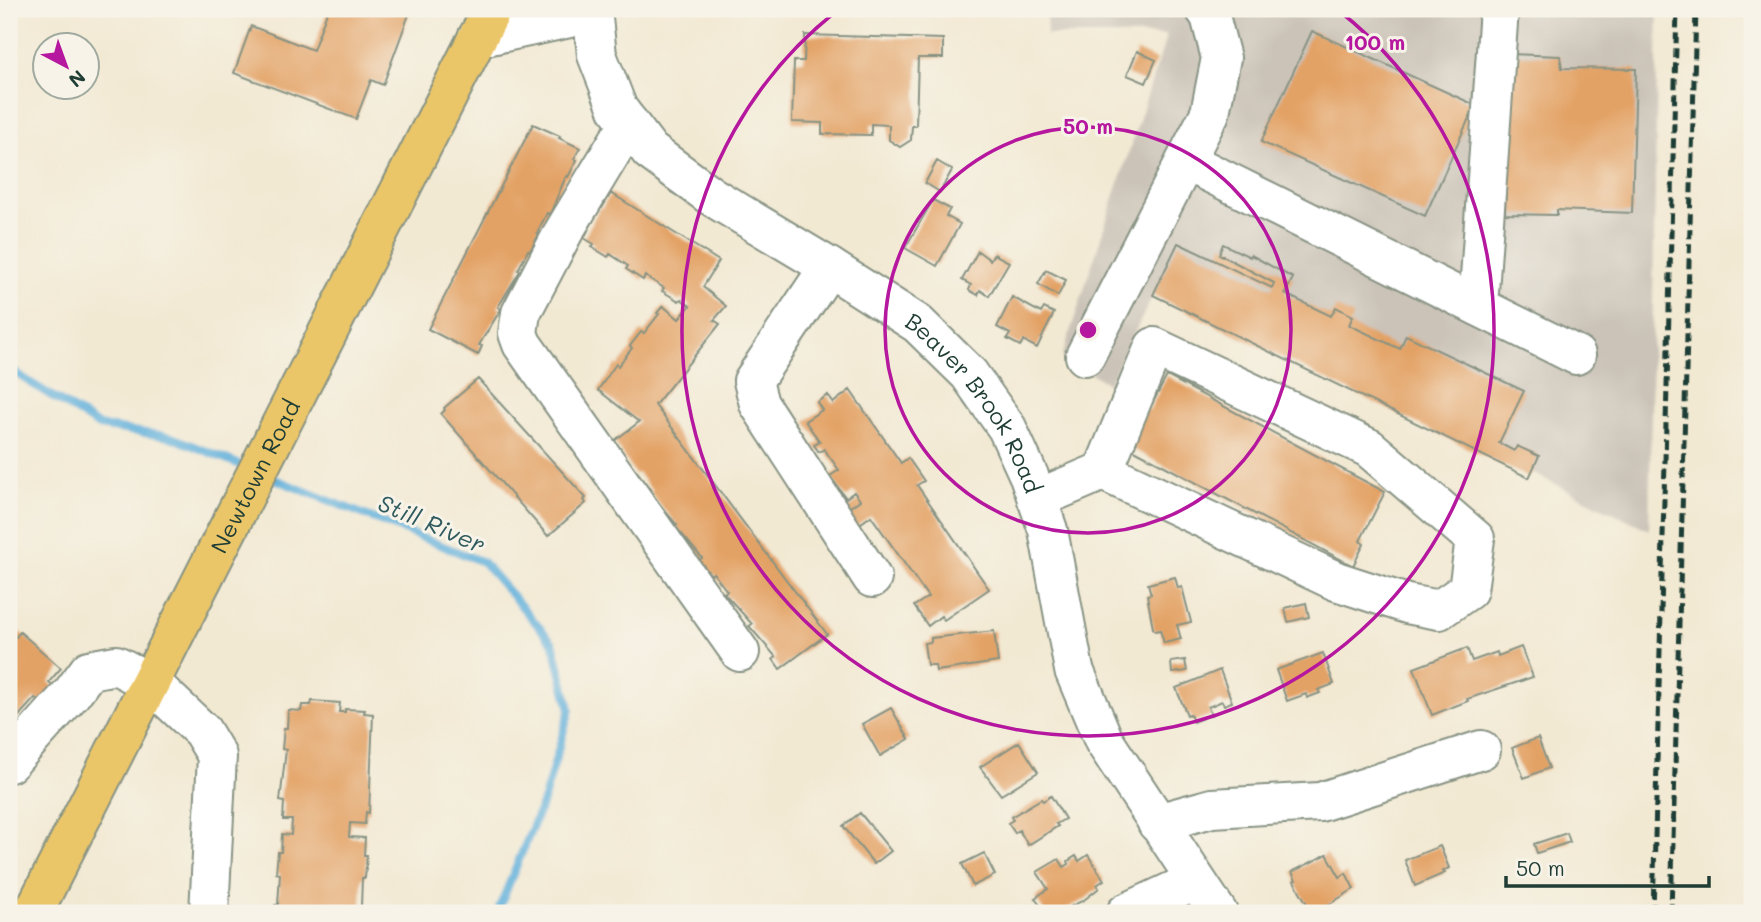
<svg xmlns="http://www.w3.org/2000/svg" width="1761" height="922" font-family="Mali,sans-serif">
	<rect width="100%" height="100%" fill="#f7f3e8"/>
	<filter id="ink" filterUnits="userSpaceOnUse"><feTurbulence type="fractalNoise" baseFrequency=".0143" numOctaves="2"/><feDisplacementMap in="SourceGraphic" scale="14" xChannelSelector="R" yChannelSelector="G"/><feConvolveMatrix kernelMatrix="1 2 1 2 8 2 1 2 1" color-interpolation-filters="sRGB"/></filter>
	<filter id="wash" filterUnits="userSpaceOnUse"><feTurbulence type="fractalNoise" baseFrequency=".00686" numOctaves="4" result="noise"/><feDisplacementMap in="SourceGraphic" scale="28" xChannelSelector="R" yChannelSelector="G"/><feGaussianBlur stdDeviation="1.57" result="paint"/><feColorMatrix in="noise" values="0 0 0 0 0 0 0 0 0 0 0 0 0 0 0 0 0 1.4 0 .05"/><feComposite in="paint" operator="in"/></filter>
	<g filter="url(#wash)">
		<rect width="100%" height="100%" fill="#f2e9d3"/>
		<path fill="#cbc3b8" d="M1046,9H1658L1649,530L1156,289L1109,384L1062,357L1167,35H1047Z"/>
		<g fill="none" stroke-linecap="round" stroke-linejoin="round">
			<path stroke="#60b0db" stroke-width="8" d="M9,369L99,426L171,437L248,468
				M267,476L483,562L553,643L570,709L544,799L497,913"/>
		</g>
		<g id="blocks">
			<path fill="#e3a265" d="M328,9H411L383,85L371,80L356,119L234,73L251,26L313,50Z
				M1312,31L1475,105L1425,216L1261,142Z
				M805,35L943,39V58H918L916,126H912L911,140L900,147L889,140V125L871,124V135L822,134V123L792,122L794,61H804Z
				M1137,51L1156,60L1146,83L1127,75Z
				M1510,54L1560,56L1562,68L1636,69L1632,213L1557,210V215L1505,214Z
				M533,124L560,136L559,138L580,148L574,159L577,160L568,177L566,176L550,214L547,213L537,233L539,234L530,251L528,250L518,270L520,271L498,307L501,309L479,345L482,346L478,355L428,329Z
				M937,161L952,170L940,192L925,183Z
				M611,193L719,261L703,287L726,306L714,320L720,324L655,405L827,634L780,669L773,659L776,657L749,626L752,624L724,593L727,591L713,573L711,575L699,560L702,558L675,526L677,525L650,493L652,491L638,473L635,474L614,441L639,422L598,390L616,364L618,366L632,348L630,346L641,332L644,333L659,314L657,313L663,306L679,319L690,306L681,299L679,301L662,291L664,288L645,276L643,280L626,269L628,266L610,254L608,257L592,247L594,244L584,238L600,207L602,208Z
				M933,200L950,209L946,216L960,224L937,266L905,248Z
				M1178,243L1272,288L1274,283L1219,254L1223,244L1250,257L1251,255L1293,278L1285,294L1331,316L1336,307L1353,316L1349,325L1400,349L1406,335L1524,391L1499,443L1514,451L1517,446L1539,456L1529,478L1153,295Z
				M978,251L990,260L994,254L1009,262L989,296L980,290L978,295L969,290L971,285L962,280Z
				M1046,270L1066,280L1058,296L1038,284Z
				M1012,297L1041,313L1044,308L1054,313L1037,348L1024,341L1020,346L1007,339L1010,334L997,327Z
				M1167,376L1385,492L1360,541L1364,544L1353,566L1125,445L1145,408L1149,410Z
				M478,379L586,498L584,500L586,503L548,536L441,414L445,410L444,408Z
				M850,390L901,463L908,458L924,481L917,485L989,589L944,620L941,616L928,626L914,606L928,597L871,516L854,528L843,512L860,500L854,492L846,498L830,476L839,470L824,449L819,452L814,445L820,442L805,421L822,410L817,402L828,395L833,403Z
				M1175,577L1178,588L1182,587L1191,622L1177,625L1181,639L1164,643L1160,630L1155,631L1153,628L1147,595L1151,594L1148,584Z
				M1306,603L1309,617L1288,622L1285,608Z
				M9,631L16,637L20,632L61,668L49,682L56,688L41,704L35,698L9,727Z
				M994,631L998,662L936,671L935,665H927L924,643L931,642V638Z
				M1521,647L1533,677L1467,699L1468,701L1432,715L1414,668L1467,648L1472,661L1497,652L1498,656Z
				M1323,653L1334,684L1318,690L1320,693L1307,698L1306,694L1287,701L1276,670Z
				M1185,660L1187,671L1172,673L1171,662Z
				M1220,670L1232,702L1224,705L1222,701L1208,707L1211,715L1193,722L1190,714L1187,715L1176,688Z
				M312,701L340,703L339,712H345V709L365,710L364,713L373,714L369,813L366,812L365,824L350,823L349,837L365,838L364,855H367L365,878H362L361,907H364V913H274L275,905H278L280,874L276,873L278,852H281L282,834L291,835L292,820H283L284,802L280,801L286,750L282,749L284,728H287L288,710L301,711L302,705H311Z
				M891,708L909,739L880,756L862,724Z
				M1538,738L1549,768L1524,778L1512,748Z
				M1019,742L1038,772L1001,795L980,767Z
				M1051,796L1065,819L1056,824L1058,826L1028,845L1019,830L1015,833L1008,823L1013,820L1011,817L1041,799L1043,801Z
				M860,813L891,851L874,864L843,826Z
				M1567,833L1570,842L1537,853L1534,844Z
				M1440,846L1449,868L1443,871L1445,873L1415,886L1405,860Z
				M984,853L995,875L973,886L962,864Z
				M1327,854L1340,877L1346,873L1354,889L1315,913H1306L1302,906L1307,904L1294,881L1296,880L1292,872Z
				M1088,855L1104,880L1097,885L1099,888L1084,900L1058,913H1045L1035,898L1048,889L1037,872L1059,859L1064,867L1069,864L1068,861L1076,856L1079,861Z"/>
		</g>
	</g>
	<g filter="url(#ink)">
		<use href="#blocks" fill-opacity="0" stroke="#889384" stroke-width="2"/>
		<g fill="none" stroke-linecap="round" stroke-linejoin="round">
			<g stroke="#889384" stroke-width="42">
				<g id="minor">
					<path id="s1" d="M592,9L597,55L618,109L650,151L711,196L829,267L918,324L969,374L1007,428L1029,476L1048,530L1074,670L1104,741L1218,913"/>
					<path d="M477,38L593,13"/>
					<path d="M629,123L564,231L521,313L518,333L522,344L740,652"/>
					<path d="M1186,161L1576,355"/>
					<path d="M829,267L753,381L759,404L872,578"/>
					<path d="M1478,306L1499,9"/>
					<path d="M1085,356L1210,113L1221,58L1210,16L1205,9"/>
					<path d="M1037,499L1103,471L1336,581L1407,604L1439,610L1468,590L1475,539L1369,448L1154,347L1103,471"/>
					<path d="M9,763L72,693L89,670L116,665L151,683L202,731L217,756L209,913"/>
					<path d="M1157,823L1212,808L1320,802L1481,750"/>
					<path d="M1126,913L1195,881"/>
				</g>
			</g>
			<g stroke="#889384" stroke-width="42">
				<g id="major">
					<path id="s2" d="M33,913L492,9"/>
				</g>
			</g>
			<use href="#minor" stroke="#fff" stroke-width="38"/>
			<use href="#major" stroke="#ebc669" stroke-width="38"/>
			<path stroke="#1f3d34" stroke-width="5" stroke-dasharray="10 5" stroke-linecap="butt" d="M1653,913L1677,9
				M1671,913L1696,9"/>
		</g>
	</g>
	<g fill="none" stroke="#b5179e" stroke-width="3.5">
		<circle cx="1088" cy="330" r="203"/>
		<path d="M1338 10A406 406 0 1 1 838 10"/>
	</g>
	<g text-anchor="middle" dominant-baseline="central" stroke-width="6" stroke-linejoin="round" paint-order="stroke">
		<g font-size="23" fill="#1f3d34" stroke="#f7f3e8">
			<text stroke="none"><textPath href="#s1" startOffset="574">Beaver Brook Road</textPath></text>
			<text stroke="none"><textPath href="#s2" startOffset="490">Newtown Road</textPath></text>
		</g>
		<g font-size="24" font-style="italic" fill="#2f5a5e" stroke="#f7f3e8">
			<text transform="translate(432 523) rotate(23)">Still River</text>
		</g>
	</g>
	<circle cx="1088" cy="330" r="10" fill="#b5179e" stroke="#f7f3e8" stroke-width="3.5"/>
	<g font-size="21" text-anchor="middle" font-weight="bold" fill="#b5179e" stroke="#f7f3e8" stroke-width="6" stroke-linejoin="round" paint-order="stroke">
		<text x="1375" y="50">100 m</text>
		<text x="1088" y="134">50 m</text>
	</g>
	<rect width="1761" height="922" fill="none" stroke="#f7f3e8" stroke-width="35"/>
	<g transform="translate(66 66) rotate(139)"><circle r="33" fill="#f7f3e8" stroke="#a1aaa0" stroke-width="2"/>
	<path d="M0-5L12 26L0 18L-12 26Z" fill="#b5179e"/>
	<text y="-10" font-size="19" font-weight="bold" text-anchor="middle" fill="#1f3d34">N</text>
	</g>
	<path d="M1506 876v10h203v-10" fill="none" stroke="#1f3d34" stroke-width="3.5"/>
	<text x="1516" y="876" font-size="21" fill="#1f3d34" stroke="#f7f3e8" stroke-width="5" paint-order="stroke">50 m</text>
</svg>
